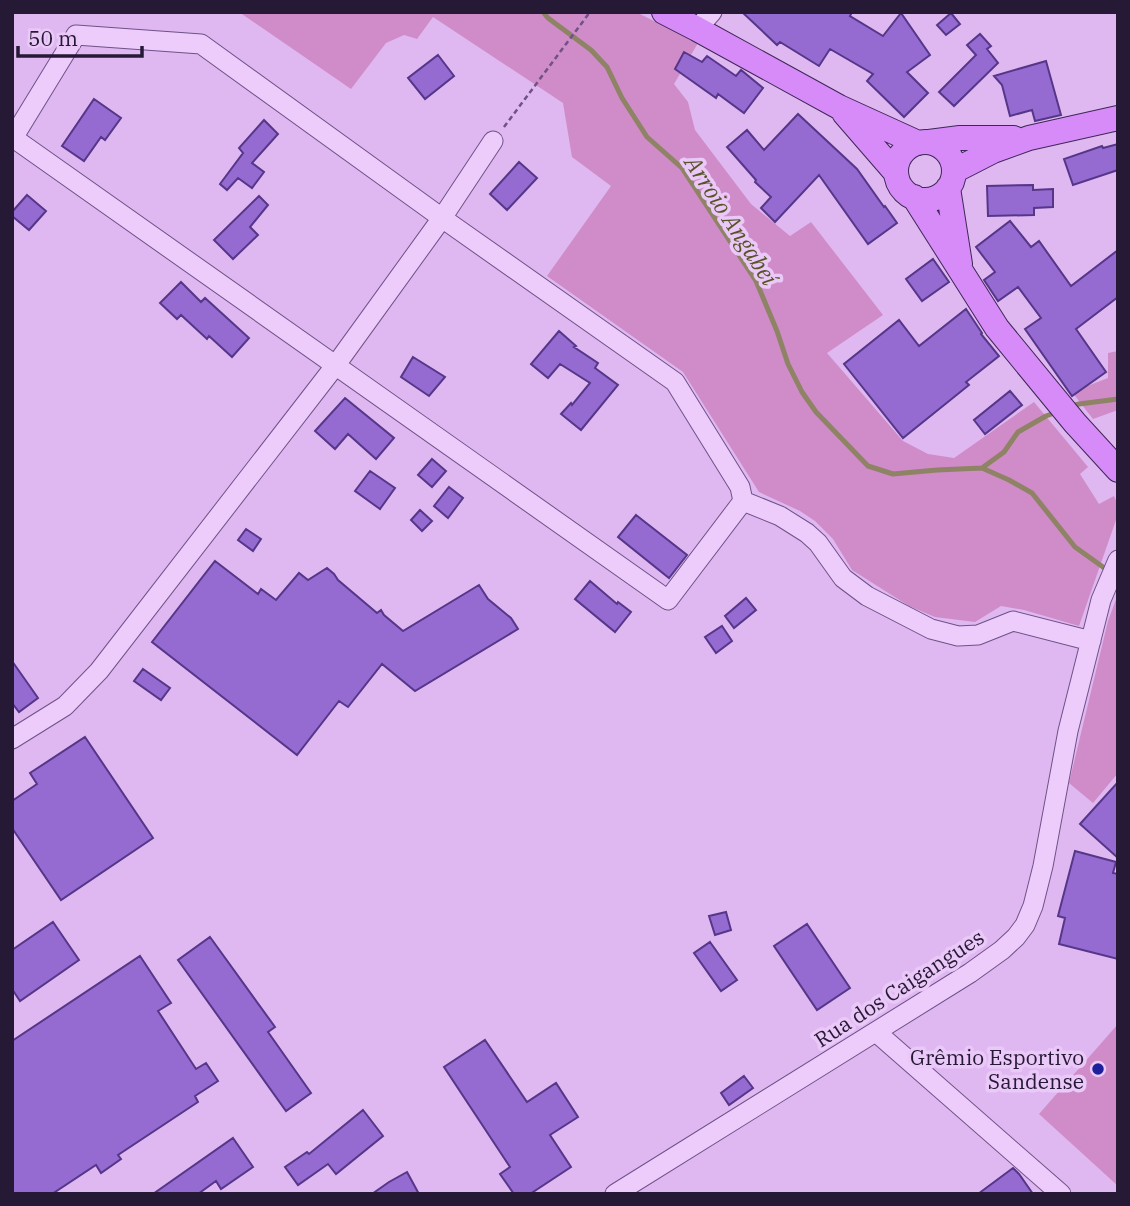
<svg xmlns="http://www.w3.org/2000/svg" width="1130" height="1206" font-family="'IBM Plex Serif',serif">
	<rect width="100%" height="100%" fill="#dfb8f1"/>
	<path fill="#cf8cc8" d="M239,12H636L698,43L674,84L688,102L695,130L751,204L790,236L811,222L883,315L827,353L903,441L928,454L954,458L1034,402L1088,467L1080,474L1099,504L1114,496L1118,505L1116,520L1079,626L1024,610L1001,606L975,622L935,617L909,606L852,570L833,539L815,521L800,511L759,492L683,372L547,276L611,186L572,157L563,103L433,17L417,39L404,35L386,43L351,89Z
		M1118,351V410L1093,419L1072,392L1108,378V353Z
		M1118,594V773L1093,803L1069,783L1108,621Z
		M1118,1024V1186L1039,1114Z"/>
	<g fill="none" stroke-linecap="round" stroke-linejoin="round">
		<path stroke="#8e8365" stroke-width="5" d="M543,12L548,18L591,50L607,67L622,98L647,137L682,168L756,281L777,331L788,364L802,392L816,412L868,466L893,474L937,470L982,468L1009,480L1032,493L1075,547L1110,572
			M1069,407L1079,404L1118,399
			M982,468L1004,452L1018,432L1046,416L1057,412"/>
	</g>
	<path fill="#956bd2" stroke="#563689" stroke-width="2" d="M742,12H852L850,16L883,36L901,13L930,55L907,72L928,93L904,117L867,81L873,74L830,49L819,66L780,42L777,45Z
		M951,13L960,24L946,35L937,25Z
		M980,34L991,46L987,49L998,63L954,106L939,92L976,55L967,45Z
		M684,52L702,62L707,56L736,76L741,70L763,88L744,113L718,94L716,98L675,69Z
		M438,55L454,76L425,99L408,78Z
		M1046,61L1061,115L1035,121L1032,110L1010,116L1002,85L994,76Z
		M94,99L121,118L105,140L101,137L84,161L62,146Z
		M798,114L857,169L884,207L885,206L897,223L868,244L819,175L775,222L761,208L771,197L755,182L756,180L727,147L747,130L764,150Z
		M264,120L278,134L252,163L264,172L252,188L238,178L227,190L220,184L243,153L239,148Z
		M1118,144V170L1073,185L1064,159L1102,146L1103,148Z
		M519,162L537,178L507,210L490,194Z
		M1033,185V190L1053,189V207L1034,208V215L988,216L987,186Z
		M27,195L46,211L29,230L12,216V212Z
		M259,196L268,205L250,227L258,235L233,259L214,240Z
		M1010,221L1031,247L1039,241L1071,286L1118,250V297L1076,329L1106,372L1072,396L1025,329L1041,318L1018,287L998,301L984,280L995,272L976,247Z
		M933,259L949,282L922,301L906,279Z
		M181,282L201,302L205,298L249,338L232,357L209,336L207,339L181,315L177,319L160,303Z
		M966,309L982,333L981,334L999,356L966,382L969,385L903,438L844,364L899,320L919,346Z
		M559,331L576,346L574,347L598,363L595,368L618,385L581,430L561,414L571,403L572,405L590,383L560,364L548,378L531,364Z
		M413,357L445,377L429,396L401,377Z
		M1010,391L1022,405L985,434L974,420Z
		M345,398L394,438L376,459L348,434L335,449L315,431Z
		M432,459L446,471L432,487L418,475Z
		M370,471L395,488L380,509L355,491Z
		M449,487L463,498L448,518L434,506Z
		M420,510L432,521L422,531L411,520Z
		M636,515L687,555L669,578L618,537Z
		M246,529L261,539L253,551L238,540Z
		M215,561L258,594L261,589L276,600L299,573L308,580L327,568L334,574L338,580L377,613L381,610L384,615L403,631L479,585L488,599L511,618L518,629L415,691L382,664L348,707L339,701L297,755L152,642Z
		M590,581L617,604L618,602L631,612L615,632L575,599Z
		M746,598L756,610L734,628L725,616Z
		M722,626L732,641L716,653L705,637Z
		M12,661L38,698L19,712L12,703Z
		M143,669L170,688L161,700L134,681Z
		M85,737L153,838L61,900L12,828V801L37,784L30,773Z
		M1118,782V858L1080,824Z
		M1075,851L1116,862L1113,873L1118,874V959L1059,944L1065,918L1058,916Z
		M726,912L731,930L715,935L709,916Z
		M53,922L79,960L20,1001L12,989V950Z
		M807,924L850,988L817,1010L774,946Z
		M210,937L275,1027L268,1032L311,1093L286,1111L178,960Z
		M710,942L737,980L721,991L694,953Z
		M140,956L171,1003L158,1011L196,1069L206,1063L218,1081L195,1096L198,1102L118,1155L121,1159L101,1173L96,1165L52,1194H12V1041Z
		M485,1040L527,1102L556,1083L578,1117L550,1135L571,1167L530,1194H514L500,1174L510,1167L444,1067Z
		M744,1076L753,1088L729,1105L721,1093Z
		M363,1110L383,1136L336,1174L328,1164L298,1185L285,1167L307,1152L309,1154Z
		M233,1138L253,1167L221,1189L216,1181L198,1194H153Z
		M1013,1168L1019,1174L1033,1194H978Z
		M407,1172L419,1194H372L389,1182Z"/>
	<g fill="none" stroke-linecap="round" stroke-linejoin="round">
		<g stroke="#6e5288" stroke-width="21">
			<path id="minor" d="M697,29L712,12
				M12,137L668,600L743,501L740,487L675,382L442,218L201,44L76,35L13,138
				M743,501L780,516L807,533L818,543L843,578L867,596L931,629L958,636L978,635L1013,621L1091,641
				M12,739L65,706L99,671L335,366L442,218L493,141
				M876,1032L1061,1194
				M615,1194L970,973L1002,950L1016,937L1025,925L1033,906L1043,866L1068,731L1101,600L1118,560"/>
		</g>
		<g stroke="#3c2854" stroke-width="26">
			<path id="major" d="M664,12L697,29L839,107L918,143
				M844,113L896,173
				M929,142L960,138H1014
				M896 171a29 29 0 1 1 58 0a29 29 0 1 1-58 0Z
				M954,171L993,151L1029,138L1118,118
				M948,188L960,264
				M914,197L997,328L1075,423L1118,470"/>
		</g>
		<path stroke="#6e5288" stroke-width="2.5" stroke-dasharray="5 3.5" stroke-linecap="butt" d="M504,127L590,12"/>
		<use href="#minor" stroke="#edccfc" stroke-width="19"/>
		<use href="#major" stroke="#d68bf9" stroke-width="24"/>
	</g>
	<circle fill="#1e209b" stroke="#eac8f8" stroke-width="2.5" cx="1098" cy="1069" r="7"/>
	<g text-anchor="middle" dominant-baseline="central" stroke-width="7" stroke-linejoin="round" paint-order="stroke">
		<g font-size="21" fill="#261935" stroke="#eac8f8">
			<text transform="translate(899 988) rotate(-33)">Rua dos Caigangues</text>
		</g>
		<g font-size="21" fill="#261935" stroke="#eac8f8" text-anchor="end">
			<text x="1084" y="1057">Grêmio Esportivo<tspan x="1084" dy="24">Sandense</tspan></text>
		</g>
		<g font-size="23" font-style="italic" fill="#575327" stroke="#eac8f8">
			<text transform="translate(732 220) rotate(57)">Arroio Angabeí</text>
		</g>
	</g>
	<rect width="1130" height="1206" fill="none" stroke="#261935" stroke-width="28"/>
	<path d="M18 46v10h124v-10" fill="none" stroke="#261935" stroke-width="3.5"/>
	<text x="28" y="46" font-size="21" fill="#261935" stroke="#eac8f8" stroke-width="5" paint-order="stroke">50 m</text>
</svg>
